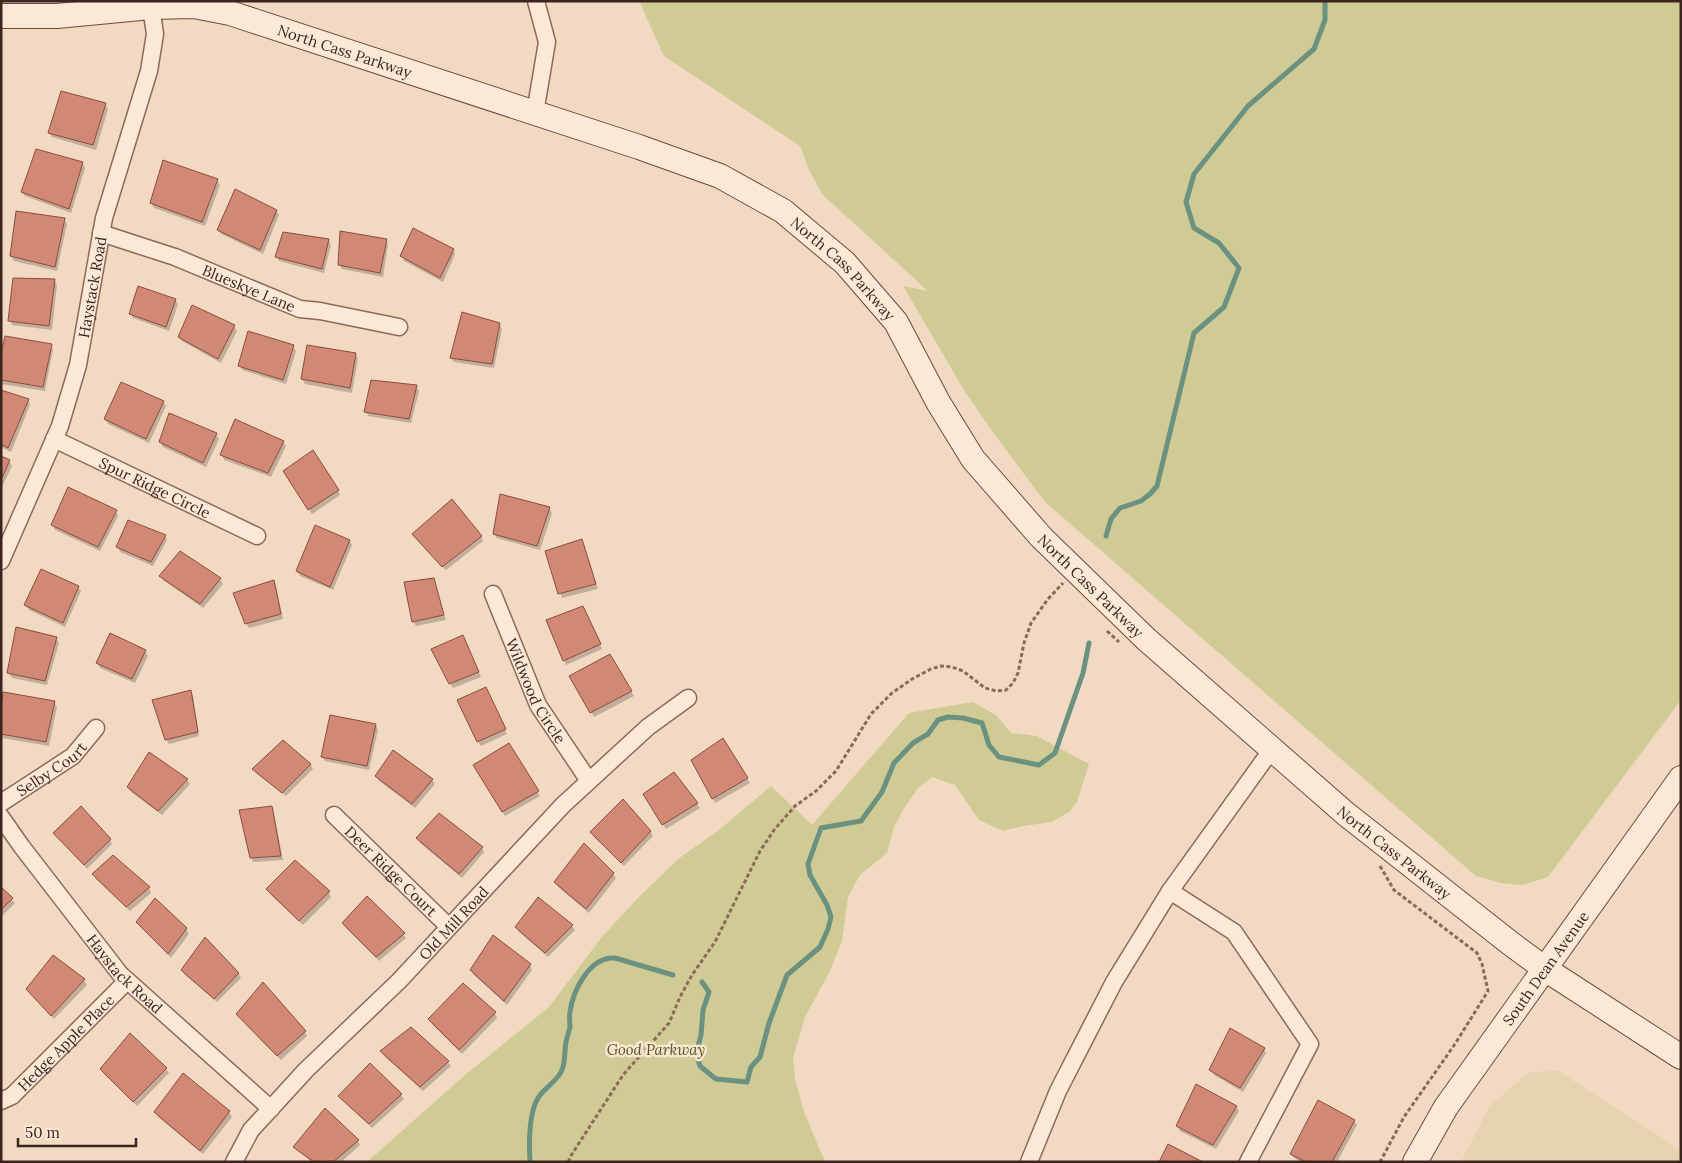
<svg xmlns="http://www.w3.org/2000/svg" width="1682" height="1163" font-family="Lora,serif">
	<rect width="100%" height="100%" fill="#f1d9c2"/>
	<path fill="#e7d3af" d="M1558,1071L1681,1150V1162H1461L1489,1107L1529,1072Z"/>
	<path fill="#d0cb95" d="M639,1H1681V700L1548,877L1522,885L1501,883L1476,876L1045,502L992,431L964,390L903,286L928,291L823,195L810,172L800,146L664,56Z
		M973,702L996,715L1011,733L1037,736L1089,764L1077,802L1069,812L1052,822L1023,826L1003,831L979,820L955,785L932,777L918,788L903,810L894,827L887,853L860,875L848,897L842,941L829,973L805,1017L793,1058L795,1078L804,1112L825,1162H367L465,1075L549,1007L601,938L638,898L678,859L719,830L771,786L812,825L909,713Z"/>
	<path fill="#0003" d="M105,104L108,109L96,150L52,137L49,133Z
		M82,163L85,168L71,213L25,196L22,192Z
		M217,180L220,185L205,226L154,208L151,203Z
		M276,211L279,215L263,254L221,234L218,230Z
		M64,219L67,224L57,271L14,261L11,256Z
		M386,240L388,245L383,277L342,269L339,264Z
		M329,241L331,245L324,273L279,261L276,256Z
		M453,250L455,254L443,282L404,261L402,256Z
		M54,280L57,285L52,330L12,325L10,320Z
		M175,300L178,304L169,331L133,318L130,313Z
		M499,324L502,329L494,368L454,362L451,358Z
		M234,326L237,331L221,363L182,341L179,337Z
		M51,345L53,350L45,391L1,384V360Z
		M293,347L296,351L286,384L242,370L240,366Z
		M356,355L358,359L352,393L305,384L302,379Z
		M416,386L419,391L411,423L368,416L366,412Z
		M1,391L28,400L30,405L11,452L1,447Z
		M163,402L166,406L149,443L108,424L105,419Z
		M216,434L219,439L206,467L163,447L160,442Z
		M283,442L286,446L271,477L224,460L222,455Z
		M1,458L9,461L12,466L1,489Z
		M287,476L338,490L340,495L312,514Z
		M549,508L552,513L540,550L497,538L494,534Z
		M116,511L118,516L100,551L55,530L52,525Z
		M414,535L481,536L483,541L446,570Z
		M165,536L167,540L153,566L120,552L118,547Z
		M349,541L352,545L333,590L300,576L297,571Z
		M584,545L598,589L562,598L560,593Z
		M160,576L220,579L223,584L203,608L163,580Z
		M433,579L446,620L416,626L413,621Z
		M273,581L276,586L283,619L249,628L246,623Z
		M78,587L81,591L65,627L29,610L26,605Z
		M585,612L602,649L566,665L564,660Z
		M56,638L59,643L47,685L12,678L9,673Z
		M465,641L481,677L453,688L450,683Z
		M145,651L148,656L135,683L100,668L97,663Z
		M609,655L634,696L594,717L571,676Z
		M191,692L193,696L199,736L169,744L166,739Z
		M488,693L507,734L481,746L478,741Z
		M54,702L57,707L49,746L2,738L1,717Z
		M376,725L378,730L369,770L325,761L322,757Z
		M723,740L750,783L715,803L693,761Z
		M283,742L311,765L313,769L286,796L257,774L254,769Z
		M509,745L540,796L505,816L475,766Z
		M674,774L700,808L666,829L644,794Z
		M377,776L432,780L435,784L415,808L379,781Z
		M187,780L190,784L162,815L131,792L128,787Z
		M271,808L274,813L283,860L253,862L251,857Z
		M650,831L653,836L624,866L594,837L592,832Z
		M55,833L110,839L112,844L87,869Z
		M418,838L482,848L484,852L462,878L420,843Z
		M93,874L149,888L151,893L130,911L96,879Z
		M613,874L616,878L589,913L558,887L555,882Z
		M1,889L15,903L1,917Z
		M267,889L329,892L331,897L303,925L270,894Z
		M367,897L406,938L379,961L346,928L343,923Z
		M155,900L186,929L189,934L171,958L138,922Z
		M572,926L575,930L548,957L519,932L516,927Z
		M53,957L84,980L87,985L54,1019L27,989Z
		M530,965L532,970L507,1005L474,975L471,970Z
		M182,970L238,973L241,978L217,1002L185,975Z
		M495,1013L497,1018L462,1054L432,1024L430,1020Z
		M241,1019L305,1032L307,1036L281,1060Z
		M1264,1049L1266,1053L1243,1092L1214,1075L1211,1070Z
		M382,1051L448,1062L451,1066L423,1091L384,1056Z
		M166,1069L169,1073L137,1106L104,1074L101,1070Z
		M183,1075L229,1112L232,1117L203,1154L158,1117L156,1112Z
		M401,1095L404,1099L372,1128L343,1101L340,1096Z
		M1236,1107L1239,1111L1216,1149L1180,1131L1177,1126Z
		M1354,1121L1357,1125L1337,1162H1301L1294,1158L1291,1154Z
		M358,1141L360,1145L341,1162H312L298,1151L295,1147Z"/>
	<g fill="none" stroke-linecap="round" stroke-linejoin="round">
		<path stroke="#6b9280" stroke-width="5" d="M1106,536L1111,519L1120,508L1141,501L1150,494L1157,486L1194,333L1224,307L1239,268L1219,243L1194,228L1186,202L1194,174L1248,106L1314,49L1325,20V1
			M702,982L709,992L703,1010L701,1035L696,1054L700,1066L716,1079L747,1082L751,1067L760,1057L769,1023L787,975L820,947L828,929L831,917L827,905L810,875L808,864L821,828L861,821L882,792L894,763L913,743L928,734L938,720L948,717L963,718L982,723L989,745L999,757L1039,765L1055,753L1083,673L1089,643
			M530,1162C529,1144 529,1113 538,1098C544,1088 556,1082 561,1072C566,1063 564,1052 566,1042C567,1037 569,1032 570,1027C570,1022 569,1017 570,1012C573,990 590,956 615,958L673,975"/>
	</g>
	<path fill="#d18975" stroke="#8d4c3c" d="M61,91L106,103L93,145L48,133Z
		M36,149L83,162L69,209L21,192Z
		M163,160L218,179L202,222L150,203Z
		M235,189L277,210L260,250L217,230Z
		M16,211L65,218L55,267L10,256Z
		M413,228L454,249L440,278L400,256Z
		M340,231L387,239L380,273L338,265Z
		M283,232L329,239L322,269L275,257Z
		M13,278L55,279L49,326L8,321Z
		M138,286L176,299L166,327L129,314Z
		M192,305L235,325L218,359L178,337Z
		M462,312L500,323L492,364L450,358Z
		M248,331L294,345L283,380L238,366Z
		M5,336L52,344L43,387L1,380V354Z
		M307,345L356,353L350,388L301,379Z
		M371,380L417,385L409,419L364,412Z
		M121,382L164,401L146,439L104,419Z
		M1,390L29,399L8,448L1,444Z
		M169,413L217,433L203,463L159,442Z
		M235,419L284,441L268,473L220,455Z
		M313,450L339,490L308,510L283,471Z
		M1,456L10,460L1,480Z
		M68,487L117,510L98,547L51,525Z
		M500,494L550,507L537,546L493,534Z
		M452,499L482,536L442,567L412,534Z
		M128,520L166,535L151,562L116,547Z
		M315,525L350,540L330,587L296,571Z
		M582,539L596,584L558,594L545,551Z
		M180,551L221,578L200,604L159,576Z
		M41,569L79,586L63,623L24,605Z
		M434,578L444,615L412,622L404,582Z
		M274,580L281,614L245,624L233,593Z
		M583,606L601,644L563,661L546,620Z
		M16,627L57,637L45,681L7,673Z
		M110,633L146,650L132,679L96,663Z
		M463,635L479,672L449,684L431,649Z
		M610,654L632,691L590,713L569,676Z
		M486,687L506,729L477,742L457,700Z
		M191,690L198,732L165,740L152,700Z
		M3,692L55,701L46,742L1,734V708Z
		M330,715L376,724L367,766L321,757Z
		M723,738L748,778L712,799L691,760Z
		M283,740L311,764L282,793L252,769Z
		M509,743L539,791L502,812L473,765Z
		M393,750L433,779L412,804L375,776Z
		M149,752L188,779L158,811L127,787Z
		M674,772L698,803L662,825L643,794Z
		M623,799L651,831L621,863L590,832Z
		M81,806L111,839L84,865L53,833Z
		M272,806L281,856L250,858L239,810Z
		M439,813L483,847L459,874L416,838Z
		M584,843L614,873L586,909L554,882Z
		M113,855L150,887L126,907L92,874Z
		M295,860L330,891L299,921L266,889Z
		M1,887L13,898L1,910Z
		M367,896L405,933L376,957L342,923Z
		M538,897L573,925L545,953L515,927Z
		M155,898L187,928L168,954L136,922Z
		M493,935L531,964L504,1001L470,970Z
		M205,937L239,973L214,999L181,970Z
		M53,955L85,979L51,1016L26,989Z
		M263,982L306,1031L277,1056L236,1014Z
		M463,983L496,1012L459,1050L428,1019Z
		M411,1027L449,1061L420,1087L380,1051Z
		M1230,1028L1265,1048L1240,1088L1209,1070Z
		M130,1033L167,1068L133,1102L100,1069Z
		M370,1063L402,1094L369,1124L338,1096Z
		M183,1073L230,1111L200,1151L154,1112Z
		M1196,1084L1237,1106L1213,1145L1176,1126Z
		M1318,1100L1355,1120L1332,1162H1306L1290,1154Z
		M325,1108L359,1140L333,1162H314L293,1147Z
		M1168,1144L1201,1161V1162H1159Z"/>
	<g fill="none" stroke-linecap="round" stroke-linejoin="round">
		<g stroke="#8c6958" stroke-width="19">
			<g id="street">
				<path d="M535,113L547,42L536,1"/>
				<path id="s1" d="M101,233L175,257L300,309L320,311L399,327"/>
				<path id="s2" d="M54,439L257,536"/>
				<path id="s3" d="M1,561L60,426L78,365L104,218L149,71L155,34L151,7"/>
				<path id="s4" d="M493,594L538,705L589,781"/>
				<path id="s5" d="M1,803L73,756L96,728"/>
				<path id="s6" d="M334,815L449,927"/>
				<path id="s7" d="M1,817L22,847L120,974L271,1109"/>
				<path d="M1170,891L1234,932L1310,1044L1248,1162"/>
				<path id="s8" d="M1,1101L12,1096L127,981"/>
				<path id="s9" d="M234,1162L251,1130L306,1070L399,981L563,805L648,727L688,698"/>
				<path d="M1029,1162L1058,1091L1114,982L1170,891L1272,749"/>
			</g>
		</g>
		<g stroke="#6e4a3b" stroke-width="26">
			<g id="secondary">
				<path id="s10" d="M1,16H57L151,7L194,6L230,13L639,147L720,176L783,211L845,263L896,322L938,402L973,459L1041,537L1146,639L1346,814L1510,943L1545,969L1681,1057"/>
				<path id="s11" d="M1415,1162L1446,1107L1681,778"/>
			</g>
		</g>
		<path stroke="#8c6958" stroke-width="3" stroke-dasharray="4 2.5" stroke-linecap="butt" d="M1107,631L1119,642
			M1380,866L1394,890L1477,953L1482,964L1488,991L1455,1044L1404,1117L1380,1162
			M568,1162L572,1154L623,1075L669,1023L680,997L692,975L715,942L760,851L774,830L795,806L816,791L836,771L871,714L892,693L912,679L931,669L941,666L952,667L963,671L985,688L996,691L1006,690L1013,683L1018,673L1024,643L1031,623L1048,599L1063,583"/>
		<use href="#street" stroke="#fbe8d6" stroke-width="16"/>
		<use href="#secondary" stroke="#fbe8d6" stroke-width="24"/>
	</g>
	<g text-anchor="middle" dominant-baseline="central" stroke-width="5" stroke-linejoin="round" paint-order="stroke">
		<g font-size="15" fill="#3b251d" stroke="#f8e5d2">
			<text stroke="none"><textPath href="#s10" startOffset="351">North Cass Parkway</textPath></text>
			<text stroke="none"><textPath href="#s10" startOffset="902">North Cass Parkway</textPath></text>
			<text stroke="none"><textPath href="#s1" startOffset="158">Blueskye Lane</textPath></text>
			<text stroke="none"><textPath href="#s3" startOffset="290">Haystack Road</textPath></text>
			<text stroke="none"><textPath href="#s2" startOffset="112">Spur Ridge Circle</textPath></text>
			<text stroke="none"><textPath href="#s10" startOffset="1308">North Cass Parkway</textPath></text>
			<text stroke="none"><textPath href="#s4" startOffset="106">Wildwood Circle</textPath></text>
			<text stroke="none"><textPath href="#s5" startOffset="61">Selby Court</textPath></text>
			<text stroke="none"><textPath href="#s10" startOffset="1712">North Cass Parkway</textPath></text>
			<text stroke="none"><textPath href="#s6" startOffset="80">Deer Ridge Court</textPath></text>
			<text stroke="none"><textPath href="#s9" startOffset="326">Old Mill Road</textPath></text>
			<text stroke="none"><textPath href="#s11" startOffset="234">South Dean Avenue</textPath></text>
			<text stroke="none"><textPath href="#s7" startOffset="200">Haystack Road</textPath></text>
			<text stroke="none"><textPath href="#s8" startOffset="88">Hedge Apple Place</textPath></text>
		</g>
		<g font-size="15" font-style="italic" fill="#565922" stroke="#f8e5d2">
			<text x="656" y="1049">Good Parkway</text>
		</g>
	</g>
	<rect width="1682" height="1163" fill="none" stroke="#3b251d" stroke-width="5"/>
	<path d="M18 1138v8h118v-8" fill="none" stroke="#3b251d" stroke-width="2.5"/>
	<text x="25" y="1138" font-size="15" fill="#3b251d" stroke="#f8e5d2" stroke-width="4" paint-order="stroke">50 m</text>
</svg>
